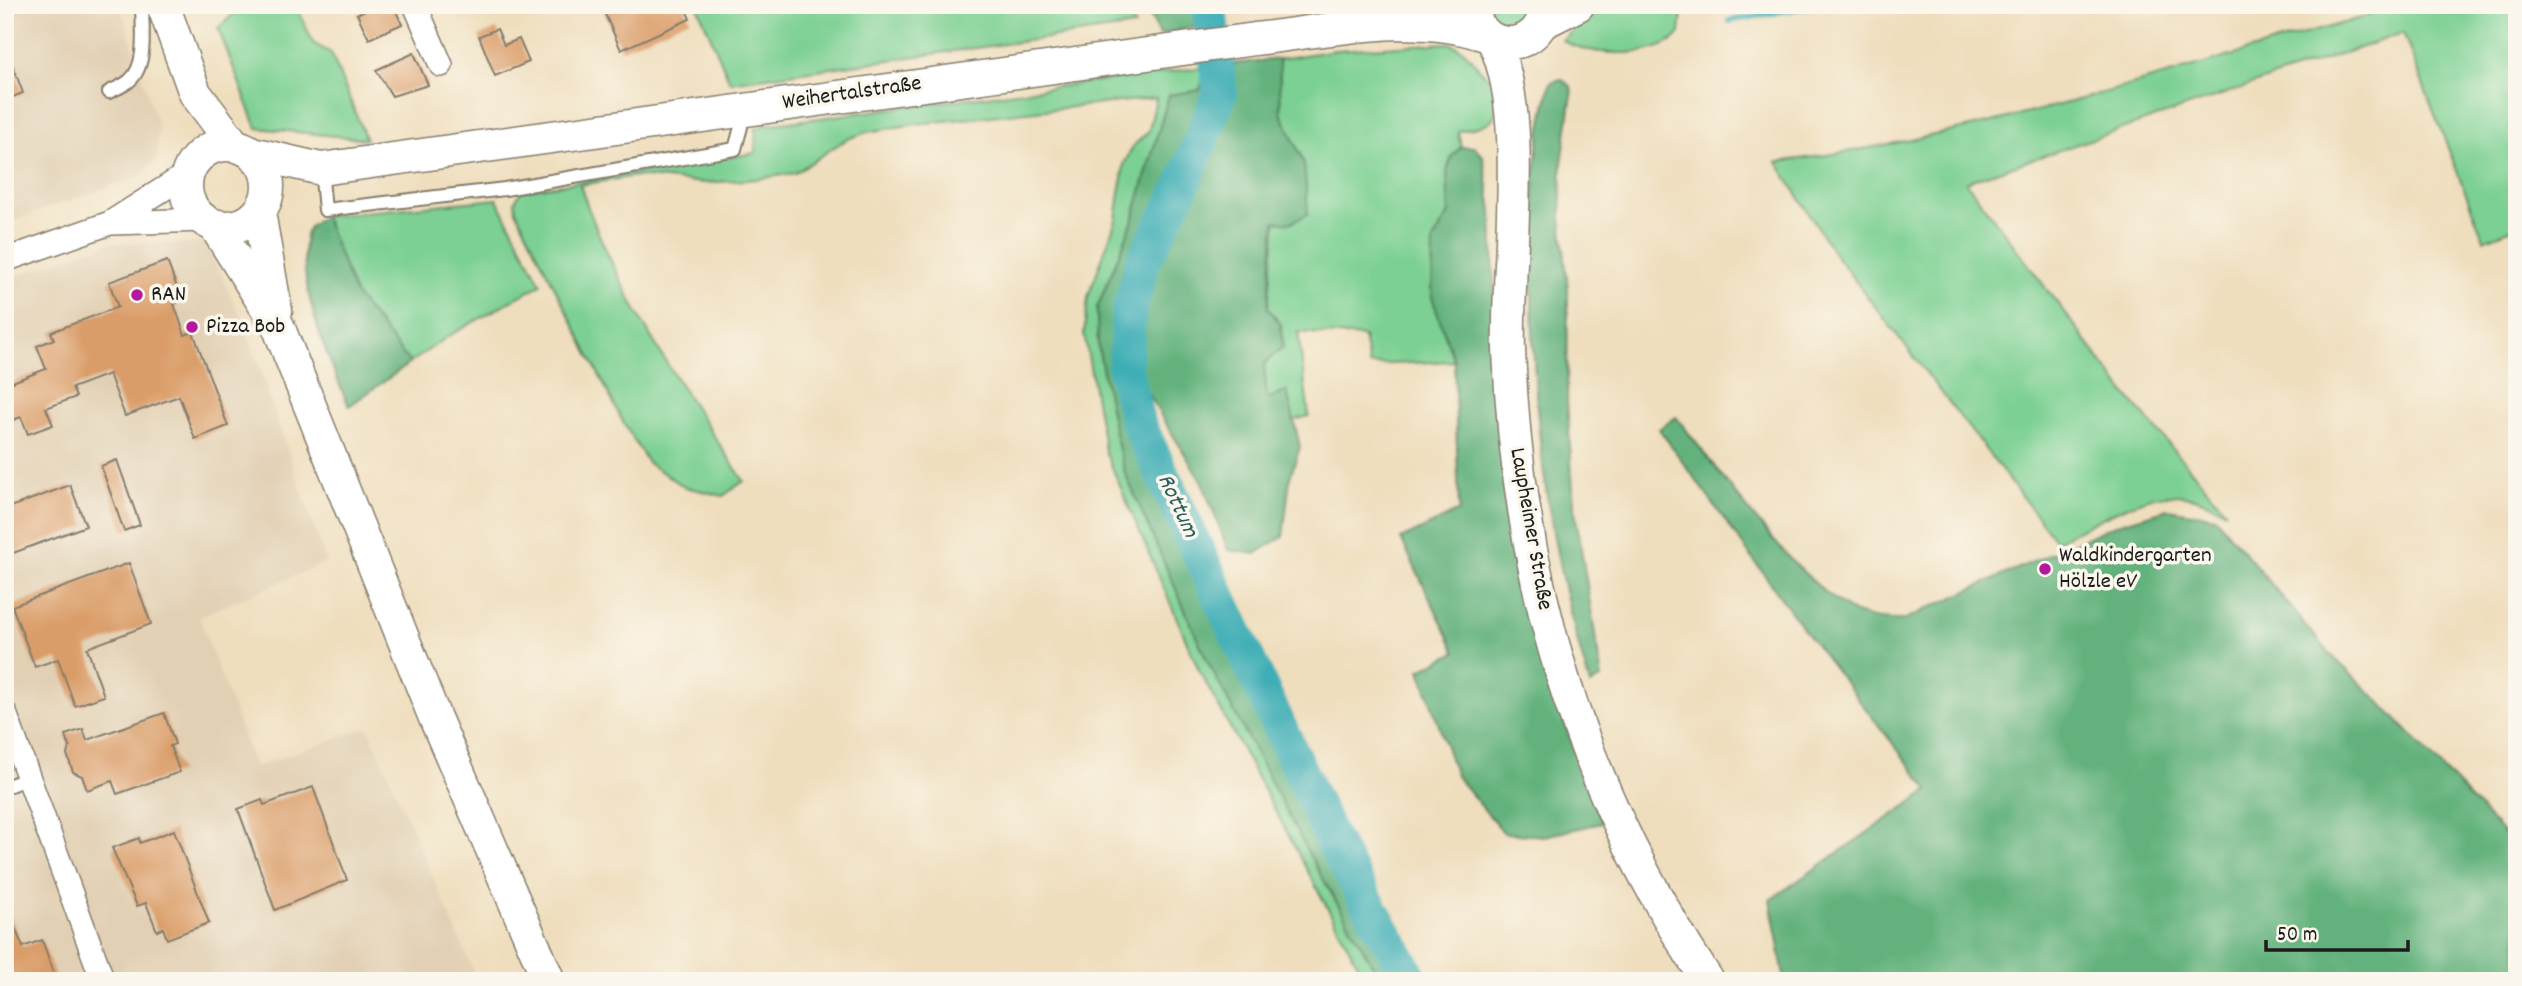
<svg xmlns="http://www.w3.org/2000/svg" width="2522" height="986" font-family="Dekko,sans-serif">
	<rect width="100%" height="100%" fill="#fbf7ec"/>
	<filter id="ink" filterUnits="userSpaceOnUse"><feTurbulence type="fractalNoise" baseFrequency=".0143" numOctaves="2"/><feDisplacementMap in="SourceGraphic" scale="14" xChannelSelector="R" yChannelSelector="G"/><feConvolveMatrix kernelMatrix="1 2 1 2 8 2 1 2 1" color-interpolation-filters="sRGB"/></filter>
	<filter id="wash" filterUnits="userSpaceOnUse"><feTurbulence type="fractalNoise" baseFrequency=".00686" numOctaves="4" result="noise"/><feDisplacementMap in="SourceGraphic" scale="28" xChannelSelector="R" yChannelSelector="G"/><feGaussianBlur stdDeviation="1.57" result="paint"/><feColorMatrix in="noise" values="0 0 0 0 0 0 0 0 0 0 0 0 0 0 0 0 0 1.4 0 .05"/><feComposite in="paint" operator="in"/></filter>
	<g filter="url(#wash)">
		<rect width="100%" height="100%" fill="#efdebd"/>
		<path fill="#e2d0b4" d="M5,5H120L158,126L157,159L140,176L5,223Z
			M109,243H206L244,323L326,562L199,617L255,767L368,727L478,981H5V280Z"/>
		<path fill="#7bd093" stroke="#4c7658" stroke-width="2" d="M244,5H296L313,43L331,53L366,139L257,128L218,28Z
			M697,5H1124L1135,26L730,82Z
			M1480,5H1535L1534,16L1508,35Z
			M1616,5H1678L1682,14L1680,33C1661,60 1587,57 1562,40L1579,25L1585,12Z
			M2393,5H2517V227L2484,240L2403,33L1966,182L2125,393L2226,511C2209,503 2193,495 2173,495C2140,494 2087,527 2056,541L1833,252L1777,162C1957,140 2130,86 2304,34C2320,29 2386,13 2393,5Z
			M1448,43C1472,47 1476,76 1497,81C1497,121 1499,123 1458,131L1461,147L1452,156L1447,172L1449,213L1433,241L1432,297L1454,361L1369,365L1364,337L1298,332L1309,416L1294,420L1287,391L1267,399L1264,364L1283,347L1281,325L1268,308L1276,220L1304,163L1281,113L1279,59L1335,50Z
			M1206,67L1200,90L1169,95L1132,223L1097,308L1098,346L1115,433L1125,473L1207,660L1310,856L1382,981H1367L1199,670L1105,451L1084,333L1088,297L1116,220L1124,164L1133,146L1149,131L1156,98L916,124L867,132L845,140L795,173L757,179L705,183L636,176L580,185C616,292 681,388 744,481L723,496L685,487L648,463L624,424L516,211L515,201L521,191L755,153L756,128L766,125Z
			M497,199L541,284L447,337L410,363L355,294L324,216Z"/>
		<path fill="#64b27d" stroke="#40674c" stroke-width="2" d="M1124,5H1191L1199,26L1160,35L1146,8L1128,12Z
			M1279,59L1281,113L1304,163L1308,214L1290,223L1275,221L1268,308L1281,325L1283,347L1264,364L1267,399L1287,391L1300,447L1290,478L1283,537L1255,554L1228,550L1202,482L1139,380L1136,345L1146,279L1219,127L1231,87L1230,64Z
			M1206,67H1213L1206,95L1141,250L1118,320L1117,362L1122,396L1164,511L1365,920L1400,981H1382L1310,856L1207,660L1125,473L1115,433L1098,346L1097,308L1132,223L1169,95L1200,90Z
			M1561,79L1571,86L1572,94L1562,163L1561,217L1568,289L1567,402L1574,505L1602,678L1590,685C1548,546 1532,422 1532,277C1532,211 1533,146 1551,82Z
			M1461,147H1475L1483,156L1492,210L1497,394L1515,568L1563,719L1602,823L1544,836L1504,833L1456,776L1420,670L1456,652L1401,539L1459,511L1454,361L1432,297L1433,241L1449,213L1447,172L1452,156Z
			M324,216L355,294L410,363L349,406C329,362 296,284 306,235C308,226 316,221 324,216Z
			M1676,417C1725,478 1780,560 1842,605C1860,618 1881,620 1903,620L2117,524L2168,509L2215,517L2330,654L2376,698L2517,848V981H1785L1770,900L1929,790L1802,627L1659,429Z"/>
		<g fill="none" stroke-linecap="round" stroke-linejoin="round">
			<path stroke="#3daeb6" stroke-width="6" d="M1729,21L1817,5"/>
			<path stroke="#3daeb6" stroke-width="35" d="M1206,5L1210,13L1220,93L1182,187L1143,261L1129,311L1125,370L1137,420L1333,842L1412,981"/>
		</g>
		<g id="blocks">
			<path fill="#da9c68" d="M375,5H393L402,24L369,39L357,14Z
				M620,5H684L690,19L621,50L604,12Z
				M497,29L504,45L519,39L529,62L495,76L479,36Z
				M7,50L23,93L5,100V51Z
				M414,53L428,85L392,96L376,70Z
				M167,261L182,301L174,304L185,335L193,332L228,426L195,439L179,396L125,416L109,374L72,388L76,397L46,408L53,425L28,434L21,417L5,423V385L46,369L37,346L54,339L51,332L118,307L109,282Z
				M117,460L140,525L124,531L101,466Z
				M70,485L86,526L5,556V509Z
				M129,563L151,624L87,648L104,696L75,706L58,659L35,667L12,606Z
				M164,713L175,744L170,746L180,772L117,794L112,781L87,790L82,776L73,772L67,754L70,747L65,735L83,729L87,740Z
				M313,787L347,880L275,910L238,809L262,800L264,805Z
				M174,830L209,923L167,939L163,928L157,931L146,903L137,906L112,848L139,838L140,843Z
				M5,904L23,947L42,940L55,976L43,981H14L12,976L5,978Z"/>
		</g>
	</g>
	<g filter="url(#ink)">
		<use href="#blocks" fill-opacity="0" stroke="#867d6c" stroke-width="2"/>
		<g fill="none" stroke-linecap="round" stroke-linejoin="round">
			<g stroke="#867d6c" stroke-width="16">
				<path id="lane" d="M109,92C115,89 123,86 129,81C148,66 142,27 142,5
					M321,169L325,210L505,189L735,149L741,127L740,110
					M5,787L29,778"/>
			</g>
			<g stroke="#867d6c" stroke-width="26">
				<path id="street" d="M415,5L441,65
					M113,223L203,220
					M5,260L110,223L187,174
					M5,713L103,981"/>
			</g>
			<g stroke="#867d6c" stroke-width="35">
				<path id="secondary" d="M163,5L195,93L235,146
					M1472,5C1477,56 1543,55 1546,5
					M1542,23L1578,5
					M1493,40C1530,113 1506,265 1509,350C1517,580 1580,789 1708,981
					M186 186a41 41 0 1 1 82 0a41 41 0 1 1-82 0Z
					M252,153L321,169L1255,39C1328,31 1414,10 1485,35
					M259,212L276,311
					M215,226L278,326L435,718L549,981"/>
			</g>
			<use href="#lane" stroke="#fff" stroke-width="12"/>
			<use href="#street" stroke="#fff" stroke-width="23"/>
			<use href="#secondary" stroke="#fff" stroke-width="32"/>
		</g>
	</g>
	<g fill="#b5179e" stroke="#fbf7ec" stroke-width="2.5">
		<circle cx="137" cy="295" r="7"/>
		<circle cx="192" cy="327" r="7"/>
		<circle cx="2045" cy="569" r="7"/>
	</g>
	<g text-anchor="middle" dominant-baseline="central" stroke-width="7" stroke-linejoin="round" paint-order="stroke">
		<g font-size="23" fill="#1c1c1c" stroke="#fbf7ec">
			<text transform="translate(852 94) rotate(-8)">Weihertalstraße</text>
			<text transform="translate(1530 529) rotate(80)">Laupheimer Straße</text>
		</g>
		<g font-size="23" fill="#1c1c1c" stroke="#fbf7ec" text-anchor="start">
			<text x="151" y="295">RAN</text>
			<text x="206" y="327">Pizza Bob</text>
			<text x="2059" y="556">Waldkindergarten<tspan x="2059" dy="26">Hölzle eV</tspan></text>
		</g>
		<g font-size="24" font-style="italic" fill="#2b5e61" stroke="#fbf7ec">
			<text transform="translate(1177 506) rotate(65)">Rottum</text>
		</g>
	</g>
	<rect width="2522" height="986" fill="none" stroke="#fbf7ec" stroke-width="28"/>
	<path d="M2266 940v10h142v-10" fill="none" stroke="#1c1c1c" stroke-width="3.5"/>
	<text x="2277" y="940" font-size="21" fill="#1c1c1c" stroke="#fbf7ec" stroke-width="5" paint-order="stroke">50 m</text>
</svg>
